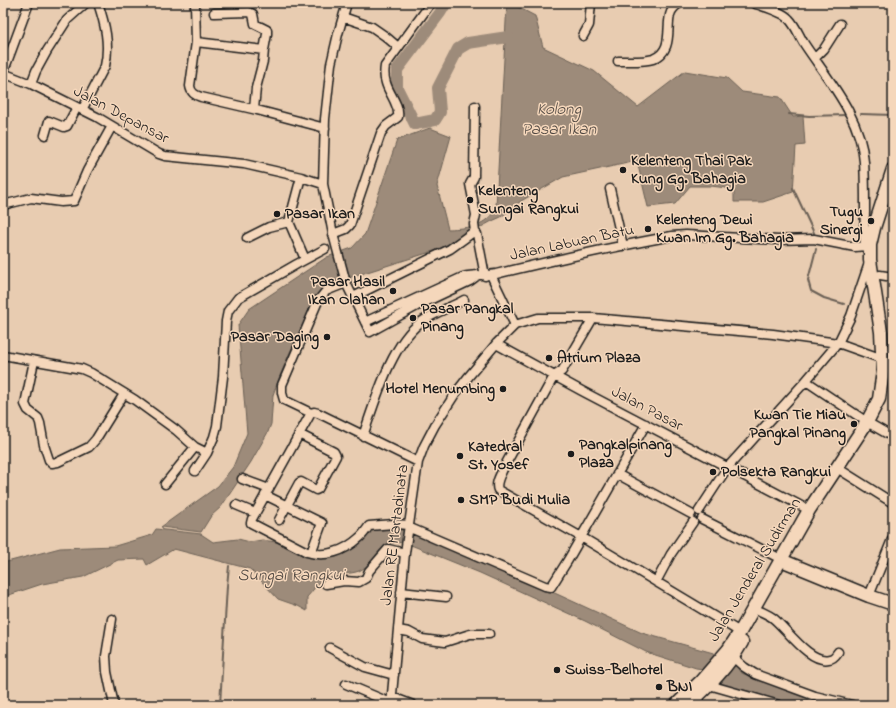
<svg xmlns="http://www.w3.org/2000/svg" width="896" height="708" font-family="'Indie Flower',sans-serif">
	<rect width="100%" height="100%" fill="#e8ccb1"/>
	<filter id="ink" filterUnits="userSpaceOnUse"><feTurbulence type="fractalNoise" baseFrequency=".025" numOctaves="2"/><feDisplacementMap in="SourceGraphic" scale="8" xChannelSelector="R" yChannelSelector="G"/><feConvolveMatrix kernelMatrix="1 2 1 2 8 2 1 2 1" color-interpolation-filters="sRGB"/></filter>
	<g filter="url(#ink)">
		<path fill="#9d8b7a" stroke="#695f54" d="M507,3H510L535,16L543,47L594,71L638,107L685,71L727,78L742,92L780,97L793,117L803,116L805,145L796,146L793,192L763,202H734V189L711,186H690L675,204L648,207L637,161L563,177L521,201L501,217L492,221L443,248L342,280L320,293L290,352L279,378L273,395L271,424L268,432L251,462L221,507L211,516L201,532L161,527L218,486L233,467L247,433L238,325L249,309L327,257L352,248L365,234L397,140L430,128L451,136L437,186L448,229C468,228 487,227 496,207Z
			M379,528L413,531L548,590L642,633L717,654L735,663L740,672L744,674L845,705H789L766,698L754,692L717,685L708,667L703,669L696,668L646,652L585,621L480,573L406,543C374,539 381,560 359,571C349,575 332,573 326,576C322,578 311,593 307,597V611L298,606L278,599L250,569L174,549L147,565L144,559L118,560L83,577L42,584L3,597V563L60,548L115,546L152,535L156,529L201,534L213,542L238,539L250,542L262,540L276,542L312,555L322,556L370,530Z"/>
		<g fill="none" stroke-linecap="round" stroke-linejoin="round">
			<path stroke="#695f54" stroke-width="2" d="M789,114L809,116L846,115
				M861,114L893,115
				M793,188L814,233
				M816,249L808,280L811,291L824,298L844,304
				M220,705L227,586L229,566"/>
			<path stroke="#9d8b7a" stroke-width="12" d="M446,3L440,13L397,70V88L415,124L435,120L440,112L438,88L458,49L468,43L508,37"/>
			<g stroke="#1c1c1c" stroke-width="11">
				<path id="minor" d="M195,3L196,42L190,86C191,93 195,95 201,97L257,110L325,128
					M347,3L338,34L331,64L325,119L323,184L333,234L346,283L326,291L318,301L282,385V393L284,400L311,413L314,412L318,413L418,462
					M753,3C763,7 782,11 789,19C796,26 799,36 805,45C829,81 861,117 864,162C865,178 865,195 865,211C865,223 862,239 867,250
					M214,13L249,12L253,14L255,24L267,30V34L264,50
					M343,17L372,27L385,36L398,47
					M583,36L589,25L591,3
					M196,42L264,50L263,61L256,88L254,109
					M815,58L824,49L840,24
					M618,61C628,61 644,62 653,59C675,51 665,25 671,12C673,8 677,5 680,3
					M3,73L31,84L97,117L159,154L165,156L244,164L301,177L323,184
					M3,73L29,3
					M31,84L36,71L47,51L67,20L86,3
					M82,110L105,66C110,44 105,24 98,3
					M45,135L49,121L64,127L67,126L77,107
					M610,189L623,246
					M3,205L31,198L61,202L74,201L87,171L112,126
					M289,222L305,259
					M475,232L474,224L476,215L470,184L474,177L475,106
					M333,234L346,229L350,225L381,133L386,126L398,117C400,105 389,94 386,83C384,77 384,72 385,66L431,3
					M247,238L269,227L289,222L301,177
					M491,275L515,325
					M880,275L893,277
					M346,283L370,332L417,306L470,281L478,275
					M353,297L450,249L472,233L475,232L477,234L485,276
					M365,322L463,277C474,274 484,276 496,274C554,260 613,247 672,236L686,235L778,240L814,239L855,247L866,246
					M496,344L582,391L809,510
					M3,355L82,369L91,373L135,400L176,430L195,447L207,453
					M34,361L25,404L28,410L38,418L40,423L44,445L49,460L52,463L58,462L89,447L96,439L124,394
					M554,376L503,469C500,476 495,483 498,490L583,538L740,632
					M554,376L562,371L593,318
					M806,381L867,422
					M311,413L252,519L251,523L307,552C325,558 345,551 359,538C363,535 366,530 369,526L394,524L409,525
					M872,425L893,437
					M363,436C375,402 391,344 421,322C432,314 451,307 464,300
					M195,471L207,453L214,437L217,426L223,377L226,321L228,311L238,298L297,264L325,249
					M842,471L893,503
					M617,474L691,514
					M242,479L269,489
					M165,484L195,447
					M265,495L322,523L311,553
					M236,505L255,513
					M699,511L727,468L804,383L838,343L851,316L869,263
					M702,519L781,559
					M279,520L299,483L301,482L316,490L318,489L336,456L334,452L299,434
					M408,527L545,586L551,587L568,560L646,424
					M656,582L671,554L693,522
					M326,584L344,581L359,582L366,578L369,571L388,549L405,553
					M401,592L446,597
					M869,596L893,537
					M760,611C764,613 769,615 773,618C786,628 810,664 829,659C833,659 836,655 838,652
					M112,619L106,656L107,672L114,705
					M398,630L409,632L422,639L445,642L470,634H489
					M330,648L365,667L394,675
					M733,657L744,667L755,674L815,696L852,705
					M346,684L391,703
					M709,685L779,705
					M392,697L413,705
					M391,705L405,553L418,462L424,446L435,425L455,394L469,376L496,344L515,325L538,318H593L773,334L838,343L883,359"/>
			</g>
			<g stroke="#1c1c1c" stroke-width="13">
				<path id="major" d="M890,364L893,366"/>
			</g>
			<g stroke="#1c1c1c" stroke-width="15">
				<path id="highway" d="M786,562L869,596L893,604
					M676,705L701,681L728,650L740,632L809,510L867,422L879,399L883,371L881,332L870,260V245L874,228L893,169
					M688,705C709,686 728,667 742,642"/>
			</g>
			<use href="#minor" stroke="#f5d7bb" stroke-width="8"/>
			<use href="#major" stroke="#f5d7bb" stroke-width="10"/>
			<use href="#highway" stroke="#f5d7bb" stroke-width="12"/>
		</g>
	</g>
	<g fill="#1c1c1c" stroke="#f5d7bb" stroke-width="1.5">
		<circle cx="623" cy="170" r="4"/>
		<circle cx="470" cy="200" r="4"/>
		<circle cx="277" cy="214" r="4"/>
		<circle cx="871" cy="221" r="4"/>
		<circle cx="648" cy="229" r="4"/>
		<circle cx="393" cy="291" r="4"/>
		<circle cx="413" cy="318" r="4"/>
		<circle cx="327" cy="337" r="4"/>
		<circle cx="549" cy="358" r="4"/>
		<circle cx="503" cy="389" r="4"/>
		<circle cx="854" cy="424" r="4"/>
		<circle cx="571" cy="454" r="4"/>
		<circle cx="460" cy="456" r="4"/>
		<circle cx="713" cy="472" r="4"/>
		<circle cx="461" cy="500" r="4"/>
		<circle cx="557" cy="670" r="4"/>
		<circle cx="659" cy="687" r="4"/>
	</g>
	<g text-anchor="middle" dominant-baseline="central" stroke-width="3" stroke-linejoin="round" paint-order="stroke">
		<g font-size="16" fill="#1c1c1c" stroke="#f5d7bb">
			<text transform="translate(121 115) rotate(28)">Jalan Depansar</text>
			<text transform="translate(572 243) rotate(-12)">Jalan Labuan Batu</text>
			<text transform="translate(647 409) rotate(28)">Jalan Pasar</text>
			<text transform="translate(395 535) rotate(-83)">Jalan RE Martadinata</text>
			<text transform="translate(755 570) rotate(-59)">Jalan Jenderal Sudirman</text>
		</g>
		<g font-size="16" font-weight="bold" fill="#1c1c1c" stroke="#f5d7bb" text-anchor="start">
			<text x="631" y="161">Kelenteng Thai Pak<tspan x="631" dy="18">Kung Gg. Bahagia</tspan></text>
			<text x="478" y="191">Kelenteng<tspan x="478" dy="18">Sungai Rangkui</tspan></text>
			<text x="863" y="212" text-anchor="end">Tugu<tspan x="863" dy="18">Sinergi</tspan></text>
			<text x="285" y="214">Pasar Ikan</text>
			<text x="656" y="220">Kelenteng Dewi<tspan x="656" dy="18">Kwan Im Gg. Bahagia</tspan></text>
			<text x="385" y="282" text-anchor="end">Pasar Hasil<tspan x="385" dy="18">Ikan Olahan</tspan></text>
			<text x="421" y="309">Pasar Pangkal<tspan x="421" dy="18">Pinang</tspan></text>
			<text x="319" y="337" text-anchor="end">Pasar Daging</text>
			<text x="557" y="358">Atrium Plaza</text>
			<text x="495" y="389" text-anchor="end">Hotel Menumbing</text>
			<text x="846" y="415" text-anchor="end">Kwan Tie Miau<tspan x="846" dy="18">Pangkal Pinang</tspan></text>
			<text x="579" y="445">Pangkalpinang<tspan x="579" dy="18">Plaza</tspan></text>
			<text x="468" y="447">Katedral<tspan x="468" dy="18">St. Yosef</tspan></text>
			<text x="721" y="472">Polsekta Rangkui</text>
			<text x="469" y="500">SMP Budi Mulia</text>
			<text x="565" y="670">Swiss-Belhotel</text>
			<text x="667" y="687">BNI</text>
		</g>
		<g font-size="17" font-style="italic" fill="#504842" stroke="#f5d7bb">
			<text x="559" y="109">Kolong<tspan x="559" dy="20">Pasar Ikan</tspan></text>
			<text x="291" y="575">Sungai Rangkui</text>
		</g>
	</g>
	<rect width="896" height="708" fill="none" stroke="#f5d7bb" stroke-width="16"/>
	<rect x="8" y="8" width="880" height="692" fill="none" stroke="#1c1c1c" stroke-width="1.5" filter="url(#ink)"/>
</svg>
